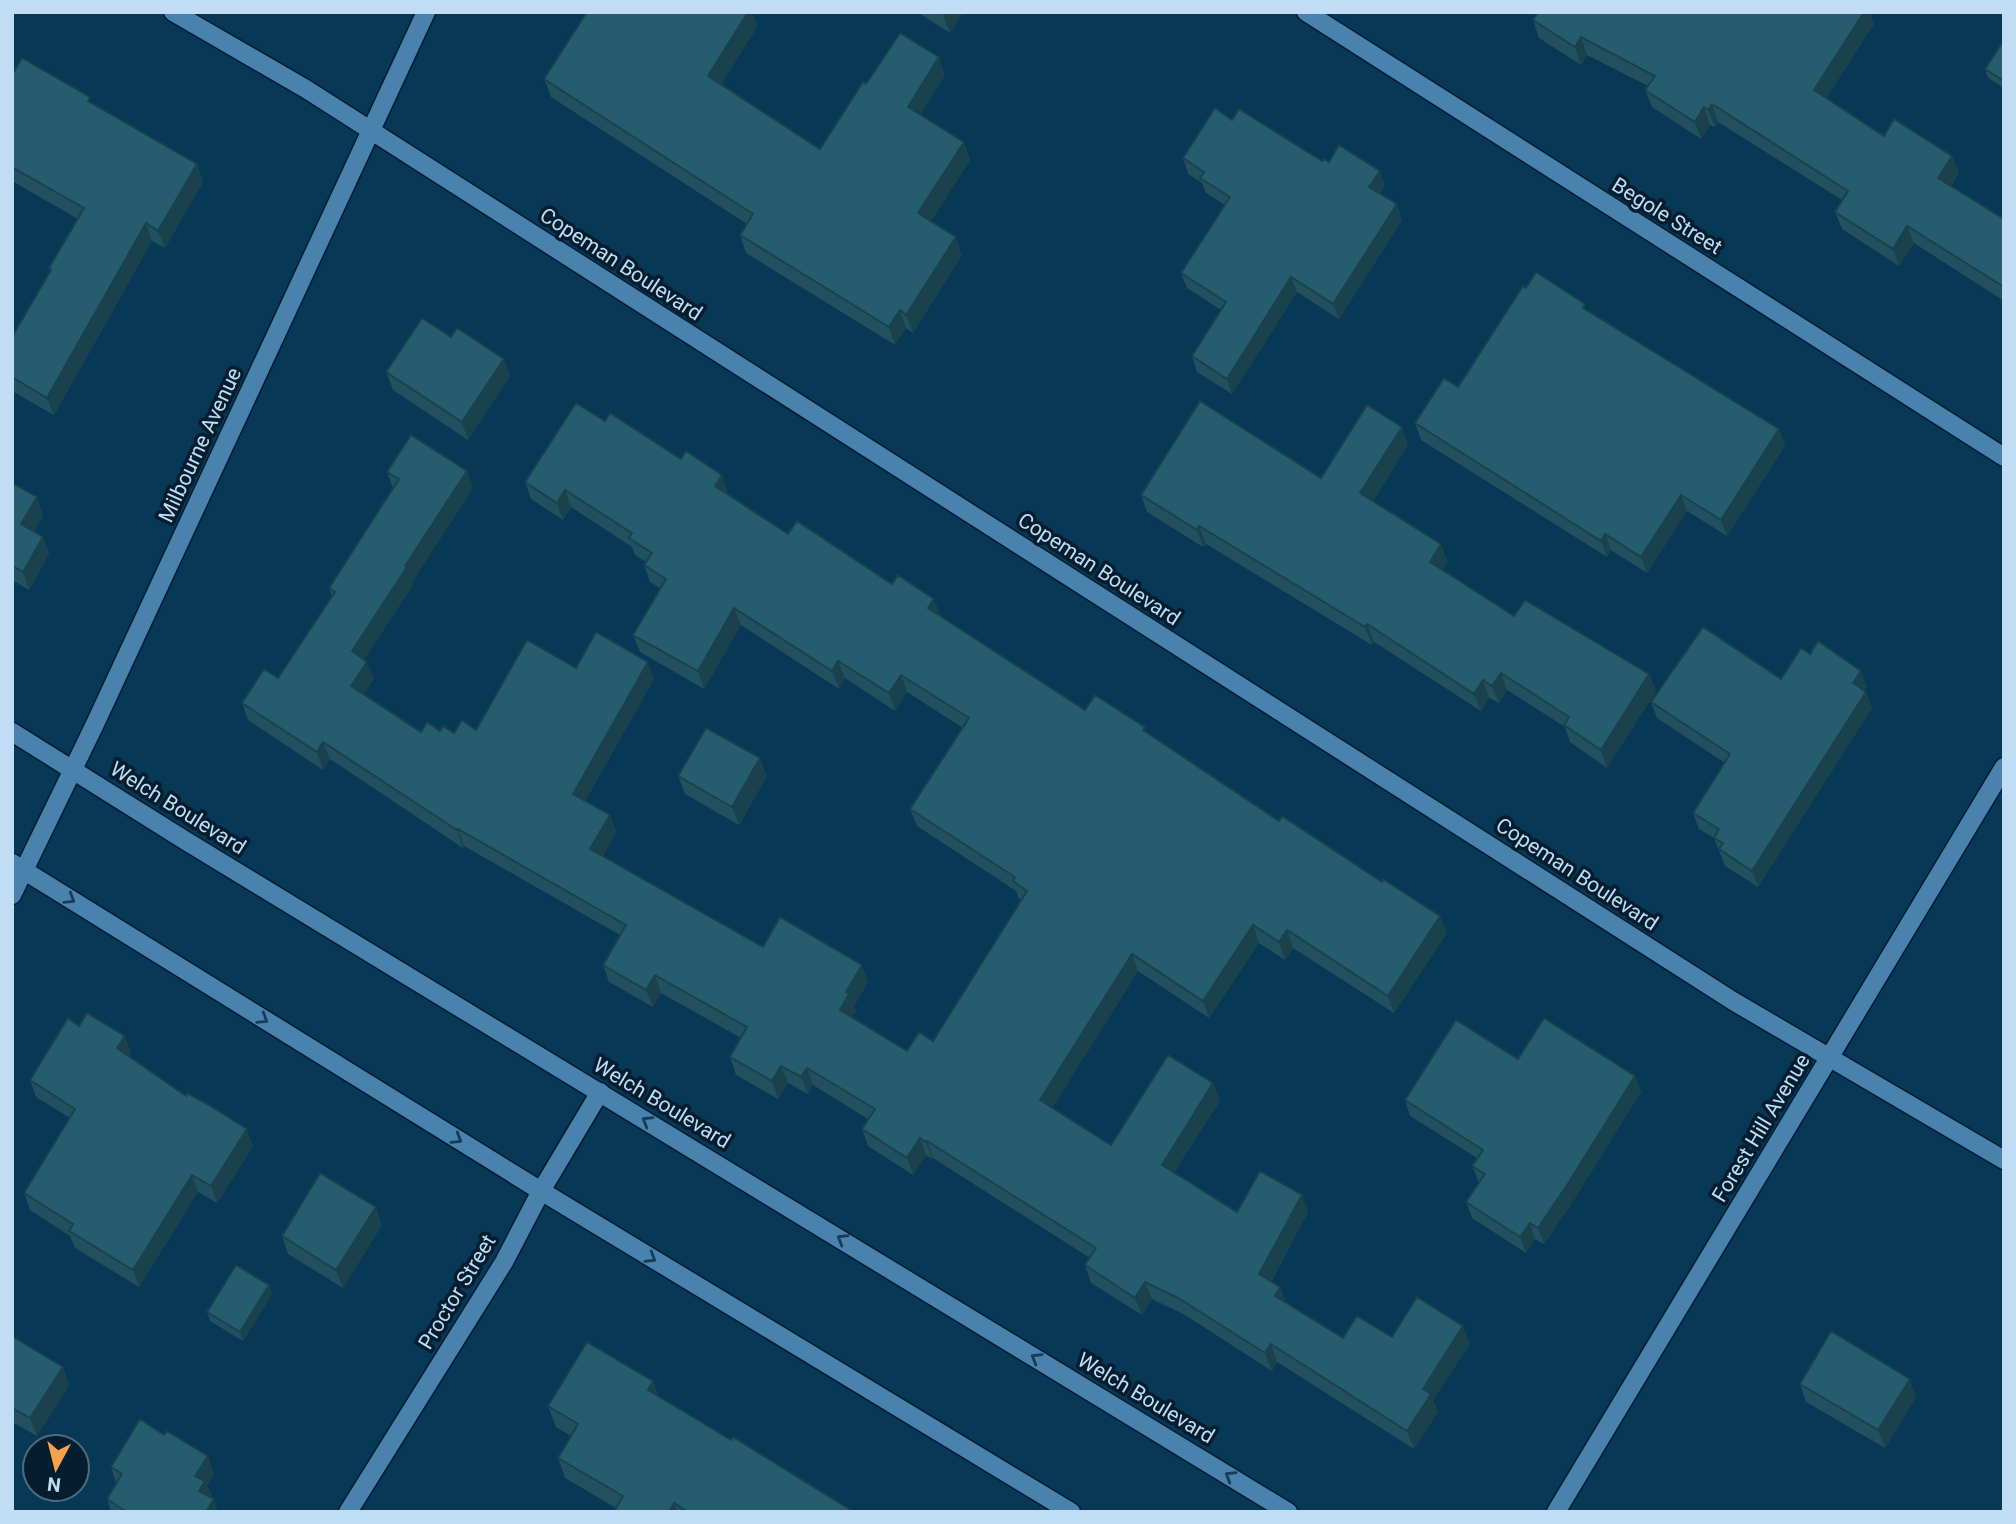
<svg xmlns="http://www.w3.org/2000/svg" width="2016" height="1524" font-family="Roboto,sans-serif">
	<rect width="100%" height="100%" fill="#073856"/>
	<g fill="none" stroke-linecap="round" stroke-linejoin="round">
		<g stroke="#001e33" stroke-width="21">
			<path id="street" d="M173,12L306,89L1733,1001L2004,1160
				M1306,12L2004,457
				M12,895L95,724L426,12
				M348,1512L504,1262L541,1191L600,1092
				M1556,1512L2004,767"/>
		</g>
		<g stroke="#001e33" stroke-width="21">
			<path id="secondary" d="M12,732L186,841L1288,1512
				M12,863L541,1191L1071,1512"/>
		</g>
		<use href="#street" stroke="#4882ad" stroke-width="18"/>
		<use href="#secondary" stroke="#4882ad" stroke-width="18"/>
	</g>
	<path fill="#21505f" d="M587,12H752L757,27L721,84L820,149L866,84L945,75L920,115L964,142L970,160L931,221L962,255L913,333L906,328L895,345L746,253L740,235L747,224L551,97L544,79Z
		M917,12H963L950,33Z
		M1533,20L1874,24L1826,98L1884,136L1952,156L1959,173L1951,186L2004,219V301L1914,243L1899,266L1842,229L1835,212L1842,200L1718,122L1715,127L1710,125L1701,139L1652,107L1645,90L1648,86L1587,55L1581,65L1539,38Z
		M2004,40V88L1988,78L1985,69Z
		M12,75L93,103L197,164L203,182L165,248L152,241L54,415L12,391V337L50,272L49,268L78,219L12,181Z
		M1232,120L1322,161L1329,162L1385,186L1380,194L1402,220L1339,319L1297,292L1232,394L1197,372L1192,356L1221,310L1187,288L1181,273L1225,205L1206,193L1202,183L1188,174L1183,158Z
		M1526,288L1588,311L1779,429L1785,446L1727,536L1687,511L1647,573L1611,550L1607,557L1421,440L1415,423L1458,387Z
		M386,372L510,376L468,440L393,390Z
		M605,421L728,492L727,494L788,534L941,616L1085,710L1147,733L1447,933L1394,1013L1293,948L1285,960L1259,943L1209,1018L1138,971L1052,1108L1111,1145L1213,1083L1220,1101L1174,1172L1237,1212L1302,1195L1308,1212L1271,1282L1280,1287L1286,1303L1343,1338L1392,1337L1470,1344L1433,1400L1438,1412L1414,1449L1277,1362L1272,1371L1185,1315L1152,1299L1142,1315L1091,1283L1085,1265L1090,1258L933,1158L932,1159L926,1155L913,1175L868,1146L862,1129L868,1119L813,1085L808,1094L788,1083L778,1099L736,1075L730,1057L741,1038L661,993L653,1007L609,982L603,965L620,935L464,846L463,848L330,759L323,770L248,720L242,703L278,678L332,597L329,588L393,488L387,472L467,471L473,488L412,582L413,585L364,659L374,679L363,694L421,732L440,731L454,733L476,730L576,668L654,679L585,801L610,815L616,832L603,856L763,947L868,982L854,1006L856,1011L852,1017L907,1051L933,1041L1021,900L1019,899L1016,891L917,826L910,809L963,728L907,692L895,711L845,678L839,689L741,625L704,689L640,652L633,635L660,588L650,582L644,565L646,562L635,555L632,547L571,507L563,520L531,499L525,482Z
		M1408,445L1373,501L1448,562L1442,570L1514,616L1649,674L1656,691L1607,768L1570,742L1565,727L1507,690L1499,703L1489,698L1481,711L1374,642L1372,645L1206,544L1203,547L1147,512L1141,495L1321,478Z
		M12,483L43,515L34,532L43,537L49,554L29,590L12,580Z
		M1810,654L1861,671L1867,687L1864,691L1866,692L1872,708L1758,887L1725,866L1714,838L1699,829L1693,813L1725,763L1657,718L1651,702L1781,679Z
		M678,776H767L739,825L685,794Z
		M79,1026L131,1053L129,1057L253,1146L217,1203L198,1192L139,1287L75,1248L70,1236L30,1210L24,1193L70,1118L36,1097L30,1080Z
		M1635,1076L1641,1092L1575,1198L1544,1244L1535,1239L1526,1253L1472,1218L1466,1202L1479,1183L1472,1166L1477,1158L1410,1116L1405,1100Z
		M382,1225L343,1288L288,1254L282,1236Z
		M269,1285L272,1294L243,1341L210,1321L207,1312Z
		M12,1336L63,1367L69,1385L37,1436L12,1422Z
		M653,1381L659,1397L854,1512H614L616,1508L565,1478L558,1458L571,1436L556,1427L548,1406Z
		M1800,1384L1916,1397L1885,1448L1806,1402Z
		M111,1467L214,1474L207,1485L218,1512H111L107,1499L116,1483Z"/>
	<path fill="#1b414d" d="M748,12H752L757,27L715,94L708,76Z
		M945,12H963L950,33L943,15Z
		M1864,12H1870L1874,24L1820,108L1814,90Z
		M1581,37L1587,55L1581,65L1575,47Z
		M939,57L945,75L914,125L908,107Z
		M1712,104L1718,122L1715,127L1708,110Z
		M1704,107L1710,125L1701,139L1695,122Z
		M964,142L970,160L925,231L918,213Z
		M1952,156L1959,173L1945,195L1938,178Z
		M197,164L203,182L165,248L158,231Z
		M1380,171L1385,186L1374,203L1369,187Z
		M1397,204L1402,220L1339,319L1333,304Z
		M146,223L152,241L54,415L47,398Z
		M1907,226L1914,243L1899,266L1893,249Z
		M956,237L962,255L913,333L906,315Z
		M1291,277L1297,292L1232,394L1227,379Z
		M900,310L906,328L895,345L889,327Z
		M504,359L510,376L468,440L462,422Z
		M1402,427L1408,445L1367,510L1360,493Z
		M1779,429L1785,446L1727,536L1721,520Z
		M467,471L473,488L412,582L413,585L358,669L352,651L405,566Z
		M722,475L728,492L721,504L715,486Z
		M565,490L571,507L563,520L557,503Z
		M1681,495L1687,511L1647,573L1641,557Z
		M37,497L43,515L28,542L21,524Z
		M1199,526L1206,544L1203,547L1197,530Z
		M1605,534L1611,550L1607,557L1601,541Z
		M43,537L49,554L29,590L23,572Z
		M1441,544L1448,562L1436,580L1430,562Z
		M934,599L941,616L934,626L928,608Z
		M734,608L741,625L704,689L698,671Z
		M1367,624L1374,642L1372,645L1365,627Z
		M838,661L845,678L839,689L832,671Z
		M367,662L374,679L357,704L351,686Z
		M648,662L654,679L579,811L573,794Z
		M1861,671L1867,687L1858,700L1853,683Z
		M1501,673L1507,690L1499,703L1492,686Z
		M1649,674L1656,691L1607,768L1601,750Z
		M901,675L907,692L895,711L889,693Z
		M1483,680L1489,698L1481,711L1474,694Z
		M1866,692L1872,708L1758,887L1752,871Z
		M323,742L330,759L323,770L317,752Z
		M760,758L767,776L739,825L732,807Z
		M610,815L616,832L597,867L590,849Z
		M458,829L464,846L463,848L457,830Z
		M1440,916L1447,933L1394,1013L1388,996Z
		M1253,925L1259,943L1209,1018L1203,1001Z
		M1287,930L1293,948L1285,960L1279,942Z
		M1132,954L1138,971L1046,1118L1040,1100Z
		M862,965L868,982L854,1006L856,1011L846,1027L840,1010L846,992Z
		M655,975L661,993L653,1007L646,990Z
		M125,1036L131,1053L124,1065L117,1048Z
		M781,1066L788,1083L778,1099L772,1081Z
		M807,1068L813,1085L808,1094L801,1077Z
		M1635,1076L1641,1092L1575,1198L1544,1244L1538,1228Z
		M1213,1083L1220,1101L1168,1182L1162,1165Z
		M247,1129L253,1146L217,1203L211,1186Z
		M920,1138L926,1155L913,1175L907,1158Z
		M927,1141L933,1158L932,1159L926,1142Z
		M192,1175L198,1192L139,1287L133,1270Z
		M1302,1195L1308,1212L1265,1292L1259,1274Z
		M376,1207L382,1225L343,1288L336,1270Z
		M1530,1223L1535,1239L1526,1253L1520,1237Z
		M1145,1282L1152,1299L1142,1315L1135,1298Z
		M269,1285L272,1294L243,1341L240,1332Z
		M1280,1287L1287,1305L1275,1296Z
		M1463,1326L1470,1344L1433,1400L1438,1412L1414,1449L1407,1431L1423,1389Z
		M1271,1344L1277,1362L1272,1371L1265,1353Z
		M63,1367L69,1385L37,1436L30,1418Z
		M1910,1379L1916,1397L1885,1448L1878,1430Z
		M653,1381L661,1401L648,1390Z
		M208,1456L214,1474L207,1485L212,1499L199,1491L195,1476Z
		M214,1499L218,1512H206Z
		M674,1503L677,1512H669Z"/>
	<path fill="#265d6e" stroke="#1b414d" stroke-width="2" d="M587,12H748L708,76L820,149L863,82L866,84L900,33L939,57L908,107L964,142L918,213L956,237L906,315L900,310L889,327L740,235L753,214L544,79Z
		M1538,12H1864L1814,90L1884,136L1894,119L1952,156L1938,178L2004,219V287L1907,226L1893,249L1835,212L1848,191L1712,104L1708,110L1704,107L1695,122L1645,90L1655,76L1581,37L1575,47L1533,20Z
		M2004,40V81L1985,69Z
		M22,58L90,97L88,101L197,164L158,231L146,223L47,398L12,377V337L51,270L49,268L84,208L12,167V75Z
		M1215,108L1232,120L1239,109L1322,161L1324,159L1329,162L1339,145L1380,171L1369,187L1397,204L1333,304L1291,277L1227,379L1192,356L1226,302L1181,273L1230,197L1200,178L1204,172L1183,158Z
		M1536,272L1585,304L1583,308L1779,429L1721,520L1681,495L1641,557L1605,534L1601,541L1415,423L1444,378L1458,387L1523,286L1526,288Z
		M422,318L451,337L457,328L504,359L462,422L386,372Z
		M1200,401L1321,478L1367,405L1402,427L1360,493L1441,544L1430,562L1514,616L1525,600L1649,674L1601,750L1564,725L1569,717L1501,673L1492,686L1483,680L1474,694L1367,624L1365,627L1199,526L1197,530L1141,495Z
		M576,403L605,421L610,413L681,459L686,451L722,475L715,486L788,534L797,521L892,584L898,575L934,599L928,608L1085,710L1095,695L1145,727L1143,730L1279,821L1282,816L1382,882L1383,879L1440,916L1388,996L1287,930L1279,942L1253,925L1203,1001L1132,954L1040,1100L1111,1145L1168,1055L1213,1083L1162,1165L1237,1212L1260,1171L1302,1195L1259,1274L1280,1287L1275,1296L1343,1338L1357,1316L1392,1337L1417,1297L1463,1326L1423,1389L1431,1394L1407,1431L1271,1344L1265,1353L1178,1298L1145,1282L1135,1298L1085,1265L1096,1248L927,1141L926,1142L920,1138L907,1158L862,1129L875,1109L807,1068L801,1077L781,1066L772,1081L730,1057L747,1027L655,975L646,990L603,965L626,925L458,829L457,830L323,742L317,752L242,703L264,669L278,678L335,592L329,588L399,479L387,472L411,435L467,471L405,566L407,567L352,651L367,662L351,686L421,732L427,722L440,731L443,726L454,733L462,720L476,730L527,640L576,668L596,632L648,662L573,794L610,815L590,849L763,947L780,917L862,965L846,992L849,994L840,1010L907,1051L919,1032L933,1041L1027,891L1013,881L1015,877L910,809L969,718L901,675L889,693L838,661L832,671L734,608L698,671L633,635L666,579L644,565L652,553L629,538L632,533L565,490L557,503L525,482Z
		M12,483L37,497L21,524L43,537L23,572L12,566Z
		M1703,627L1781,679L1801,648L1810,654L1818,641L1861,671L1853,683L1866,692L1752,871L1719,849L1723,843L1714,838L1719,829L1693,813L1730,754L1651,702Z
		M706,728L760,758L732,807L678,776Z
		M87,1013L125,1036L117,1048L186,1096L187,1093L209,1105L247,1129L211,1186L192,1175L133,1270L69,1231L73,1224L24,1193L75,1109L30,1080L68,1018L79,1026Z
		M1544,1018L1635,1076L1569,1182L1538,1228L1530,1223L1520,1237L1466,1202L1485,1174L1472,1166L1483,1150L1405,1100L1456,1020L1518,1059Z
		M320,1173L376,1207L336,1270L282,1236Z
		M236,1265L269,1285L240,1332L207,1312Z
		M1831,1331L1910,1379L1878,1430L1800,1384Z
		M12,1336L63,1367L30,1418L12,1408Z
		M587,1342L653,1381L648,1390L731,1440L733,1437L854,1512H688L674,1503L669,1512H614L623,1496L558,1458L578,1424L548,1406Z
		M140,1419L164,1435L167,1431L208,1456L195,1476L205,1481L199,1491L214,1499L206,1512H127L107,1499L122,1474L111,1467Z"/>
	<defs><path id="oneway-chevron" d="M-2-3.5L2.5 0L-2 3.5" fill="none" stroke-width="1.6" stroke-linecap="round" stroke-linejoin="round" transform="scale(1.75)"/></defs>
	<g stroke="#193c55">
		<use href="#oneway-chevron" transform="translate(70 899) rotate(32)"/>
		<use href="#oneway-chevron" transform="translate(263 1019) rotate(32)"/>
		<use href="#oneway-chevron" transform="translate(647 1121) rotate(-149)"/>
		<use href="#oneway-chevron" transform="translate(457 1139) rotate(32)"/>
		<use href="#oneway-chevron" transform="translate(842 1239) rotate(-149)"/>
		<use href="#oneway-chevron" transform="translate(651 1258) rotate(31)"/>
		<use href="#oneway-chevron" transform="translate(1036 1358) rotate(-149)"/>
		<use href="#oneway-chevron" transform="translate(1230 1476) rotate(-149)"/>
	</g>
	<g text-anchor="middle" dominant-baseline="central" stroke-width="7" stroke-linejoin="round" paint-order="stroke">
		<g font-size="21" fill="#c0ddf5" stroke="#051e2f">
			<text transform="translate(1667 216) rotate(32)">Begole Street</text>
			<text transform="translate(621 264) rotate(33)">Copeman Boulevard</text>
			<text transform="translate(200 445) rotate(-65)">Milbourne Avenue</text>
			<text transform="translate(1099 569) rotate(33)">Copeman Boulevard</text>
			<text transform="translate(178 808) rotate(32)">Welch Boulevard</text>
			<text transform="translate(1577 874) rotate(33)">Copeman Boulevard</text>
			<text transform="translate(662 1103) rotate(31)">Welch Boulevard</text>
			<text transform="translate(1761 1128) rotate(-59)">Forest Hill Avenue</text>
			<text transform="translate(457 1292) rotate(-59)">Proctor Street</text>
			<text transform="translate(1146 1398) rotate(31)">Welch Boulevard</text>
		</g>
	</g>
	<rect width="2016" height="1524" fill="none" stroke="#c0ddf5" stroke-width="28"/>
	<g transform="translate(56 1468) rotate(187)"><circle r="33" fill="#051e2f" stroke="#506a7e" stroke-width="2"/>
	<path d="M0-5L12 26L0 18L-12 26Z" fill="#f8a14b"/>
	<text y="-10" font-size="19" font-weight="bold" text-anchor="middle" fill="#c0ddf5">N</text>
	</g>
</svg>
